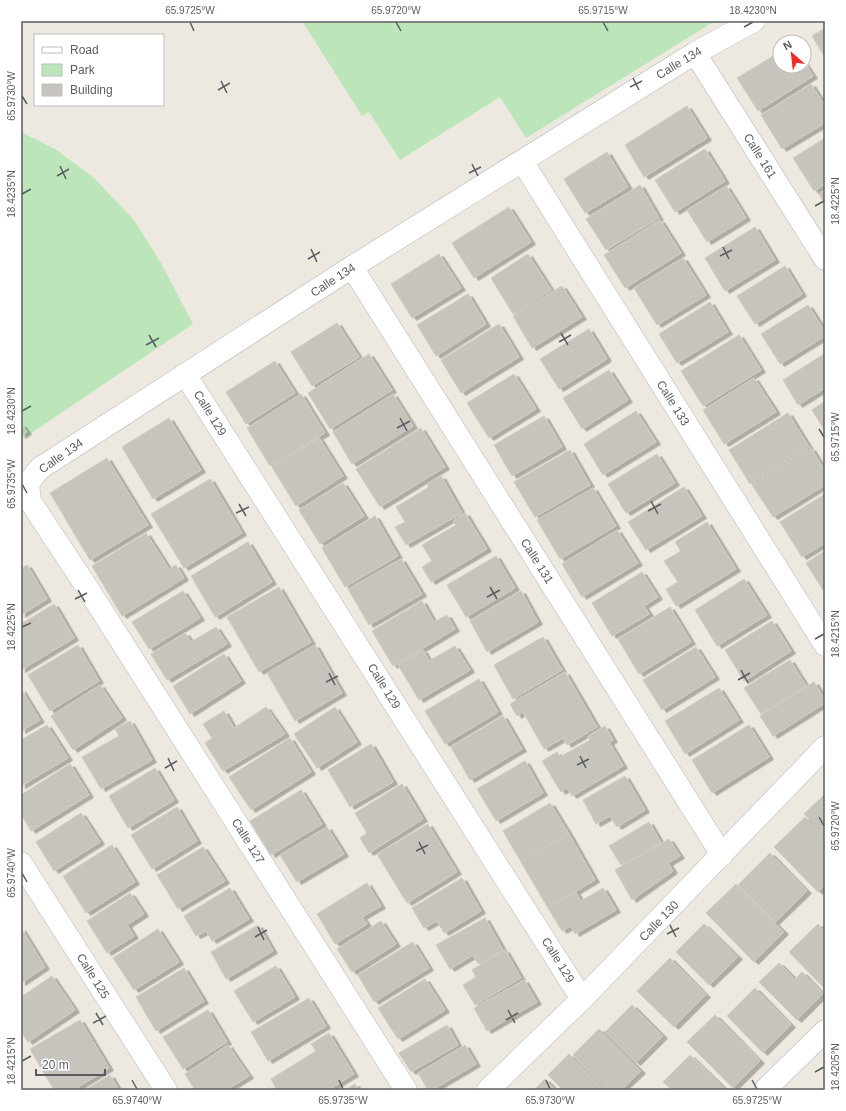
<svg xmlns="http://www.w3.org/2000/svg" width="846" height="1111" font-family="Helvetica,sans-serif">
	<defs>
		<filter id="shadow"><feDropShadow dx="4.5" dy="2.5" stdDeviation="0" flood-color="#0004"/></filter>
	</defs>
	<rect width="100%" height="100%" fill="#ede9e0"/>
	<path fill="#bce6ba" d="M302,21H715L526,138L500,97L400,160L369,112L362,116Z
		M21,132L55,149L93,177L134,220L161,263L193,324L21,440Z"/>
	<path fill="#c7c4bd" stroke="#d1cbbe" filter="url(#shadow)" d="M825,28V57L812,36Z
		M780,52V66H804V62L813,76L758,111L737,78Z
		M811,84L825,106V123L782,149L761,115Z
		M687,106L707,138L644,177L625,145Z
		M825,138V184L814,191L793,158Z
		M705,149L725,181L675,212L655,180Z
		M607,152L628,187L585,213L564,179Z
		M640,185L659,218L606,250L586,219Z
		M726,186L746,218L707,242L687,210Z
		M825,190V204L819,194Z
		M509,207L531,242L474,278L452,243Z
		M660,220L681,253L625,288L604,255Z
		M755,227L775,260L725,291L705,258Z
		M439,254L461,288L412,318L391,284Z
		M528,254L551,290L513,314L491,278Z
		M683,258L706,295L657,325L634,288Z
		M785,266L802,294L755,324L737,296Z
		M562,286L582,317L532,348L513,316Z
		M468,294L486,324L436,356L417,325Z
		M710,302L728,332L677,363L659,334Z
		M808,305L825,332V336L780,364L761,334Z
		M337,323L359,357L312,386L291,352Z
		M499,324L519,357L461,393L441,360Z
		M589,329L607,359L559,389L540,359Z
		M739,335L761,370L703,406L681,371Z
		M369,354L392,390L330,429L308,393Z
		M824,354L825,388L798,405L783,380Z
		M275,361L295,393L246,424L226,392Z
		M609,370L628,400L582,429L563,398Z
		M514,374L536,409L489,438L467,403Z
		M754,378L776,412L724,444L703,410Z
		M301,394L325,433L270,466L247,428Z
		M393,394L413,426L352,464L333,432Z
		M825,401V431L812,410Z
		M636,411L656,442L603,475L584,444Z
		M788,413L809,447L750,484L729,450Z
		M544,416L562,447L512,476L494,445Z
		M169,418L201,470L153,499L122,447Z
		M21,424L27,432L21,436Z
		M421,428L445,467L380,507L356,469Z
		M319,438L343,476L296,506L272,467Z
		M811,448L825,471V485L773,517L752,485Z
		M570,450L590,485L535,517L514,482Z
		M657,454L675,483L626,513L608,484Z
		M107,458L148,525L90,560L50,493Z
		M441,476L462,513L406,545L395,527L405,522L396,507L429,487L427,484Z
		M210,479L242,533L184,568L151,514Z
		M343,483L364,516L320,544L299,510Z
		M684,487L702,516L646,550L628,522Z
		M593,488L616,526L560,559L537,520Z
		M825,494V543L802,557L780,522Z
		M465,513L487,549L431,582L422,567L432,561L422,545L456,525L453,521Z
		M375,516L398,556L345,587L322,548Z
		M707,522L736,569L676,606L666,589L678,582L664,561L681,551L675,542Z
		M617,530L638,563L582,597L562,564Z
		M146,533L169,569L176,565L184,578L122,616L92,566Z
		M248,542L272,582L215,617L191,576Z
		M825,551V593L806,563Z
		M496,556L515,588L466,617L447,585Z
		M401,559L422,594L369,625L348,589Z
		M27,565L47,599L21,615V569Z
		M642,572L658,597L644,606L649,614L612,636L592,603Z
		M744,579L767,615L717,646L695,610Z
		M279,587L311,642L259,672L227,617Z
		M183,591L200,618L149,649L132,622Z
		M521,591L538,622L487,652L470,621Z
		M422,601L434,622L447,615L455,629L393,666L372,631Z
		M54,604L74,638L21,670V624Z
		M670,607L691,642L639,674L618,639Z
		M772,621L791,651L744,681L725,650Z
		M216,627L227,644L167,680L151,654L185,633L191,642Z
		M543,637L562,670L513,699L494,665Z
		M78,645L99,681L50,711L28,675Z
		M315,645L342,693L295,721L267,673Z
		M455,646L470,670L419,700L398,665L423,650L429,661Z
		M696,647L715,677L662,710L643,680Z
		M224,654L241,681L190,714L173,686Z
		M790,660L806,686L761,714L744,688Z
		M565,672L597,727L567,745L563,738L544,749L523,712L517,716L510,704Z
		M479,679L498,712L445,744L425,711Z
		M814,682L825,700V703L773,736L760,716Z
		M100,685L122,718L73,750L51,716Z
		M719,688L739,720L685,754L665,721Z
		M21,689L40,720L21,731Z
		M266,707L285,734L223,771L205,743L212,738L203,724L224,711L234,728Z
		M335,707L357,742L317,768L294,734Z
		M503,716L522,749L470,780L451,747Z
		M130,721L152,760L101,789L82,757L119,736L115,729Z
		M47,725L68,758L21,786V740Z
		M749,725L769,757L712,793L692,760Z
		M605,726L613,740L609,742L623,766L572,796L567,788L561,792L542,761L557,752L560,757L590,740L588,736Z
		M290,738L311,772L251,810L229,777Z
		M371,744L393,782L350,807L328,770Z
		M525,761L543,793L496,821L477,789Z
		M70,764L89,795L31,831L21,814V795Z
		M155,768L174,800L128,828L109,796Z
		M625,776L645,810L617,827L610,816L596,824L583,800Z
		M402,784L423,819L369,853L360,838L367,833L355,813Z
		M301,790L322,824L271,855L250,821Z
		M825,794V835L804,814Z
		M550,803L569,834L521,862L503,831Z
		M177,807L197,841L152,869L131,835Z
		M81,813L100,842L54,871L36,842Z
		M805,817L825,838V885L818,892L774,847Z
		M649,822L661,843L621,865L609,846Z
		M428,824L457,872L407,903L377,854Z
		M327,827L344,854L297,882L280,855Z
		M569,834L595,880L548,908L521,862Z
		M669,839L680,856L668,863L673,871L632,900L615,870Z
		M112,845L135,882L86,913L63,876Z
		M203,847L225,881L178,909L157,875Z
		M770,853L807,891L775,922L738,885Z
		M462,878L481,911L444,933L437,921L424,928L412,908Z
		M367,883L381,906L362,917L367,924L335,944L317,914Z
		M736,884L784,932L754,962L706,913Z
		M230,888L249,919L212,941L206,931L196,936L184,916Z
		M603,888L616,910L575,934L571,926L562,931L548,908L575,891L581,901Z
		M130,893L144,914L127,925L134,936L107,953L87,921Z
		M485,918L503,950L478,964L473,955L450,969L436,945Z
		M381,921L396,944L352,972L337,949Z
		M704,924L738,957L709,985L676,952Z
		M818,924L825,931V989L789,952Z
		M258,925L273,951L226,979L211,952Z
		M21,928L45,967L21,983Z
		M158,929L179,962L134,990L113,958Z
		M413,942L429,968L374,1002L358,975Z
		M505,950L521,978L475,1005L463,985L476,977L472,970Z
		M670,958L706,995L674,1027L637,991Z
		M779,963L795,979L802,972L823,994L797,1020L759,982Z
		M276,966L295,997L253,1022L234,991Z
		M184,968L204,1001L156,1031L136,997Z
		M52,976L75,1010L28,1042L21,1031V997Z
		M425,979L445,1010L398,1039L378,1008Z
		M524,980L537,1002L487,1031L474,1008Z
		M755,988L791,1025L763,1053L727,1016Z
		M309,998L326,1026L268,1061L251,1032Z
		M632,1005L663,1036L636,1063L605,1032Z
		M208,1010L227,1042L183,1069L163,1037Z
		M715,1015L760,1061L733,1088L687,1042Z
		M80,1020L109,1068L73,1090H54L30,1049Z
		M447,1025L458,1045L411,1072L399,1053Z
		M599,1029L641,1071L621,1090H607L573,1055Z
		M329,1033L354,1074L328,1090H277L271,1079L316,1051L311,1044Z
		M228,1045L249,1076L226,1090H195L185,1074Z
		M465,1045L476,1064L432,1090H428L418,1073Z
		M569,1054L605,1090H563L548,1075Z
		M690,1055L726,1090H672L663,1082Z
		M110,1075L119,1090H85Z
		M545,1079L556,1090H534Z
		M355,1084L359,1090H345Z"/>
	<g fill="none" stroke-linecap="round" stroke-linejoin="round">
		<g stroke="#b3b7bb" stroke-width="23">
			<path id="street" d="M695,53L825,259
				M522,161L825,645
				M352,267L722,855
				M185,374L582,999
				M21,863L166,1090
				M406,1090L90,592L30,501L28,484L39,469L352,267L695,53L754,21
				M488,1090L582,999L825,747
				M765,1090L825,1031"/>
		</g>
		<use href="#street" stroke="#fff" stroke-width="22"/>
	</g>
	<path fill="none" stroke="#595d62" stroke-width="1.5" d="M190,22L194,31M396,22L401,31M603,22L608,31M744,27L753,22M633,78L639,90M221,81L227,93M630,87L642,81M218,90L230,83M22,96L27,104M472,164L478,176M60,166L66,179M469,173L481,167M57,176L69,169M22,194L31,189M815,206L824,201M723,247L729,259M311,249L317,262M720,256L732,250M308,259L320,252M561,333L568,345M149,335L156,347M559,342L571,335M146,345L159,338M22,411L31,406M400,418L407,431M397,428L410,421M819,429L824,437M22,484L27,493M651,501L658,514M239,504L246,516M648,511L661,504M236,513L249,507M490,587L497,599M78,590L85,602M487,597L500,590M75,599L87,593M22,627L31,623M815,639L824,634M741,670L748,683M329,673L335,685M738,680L750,673M326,682L338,676M580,756L586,768M168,758L174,771M577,765L589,759M165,768L177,761M819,817L824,826M419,842L425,854M416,851L428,845M22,873L27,882M670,925L676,937M258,927L264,940M667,934L679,928M255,937L267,930M508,1010L515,1023M96,1013L103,1025M506,1020L518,1013M93,1023L106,1016M22,1061L31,1056M815,1072L824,1067M132,1080L137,1089M339,1080L343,1089M546,1080L550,1089M752,1080L757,1089"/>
	<g text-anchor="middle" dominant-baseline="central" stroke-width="3" stroke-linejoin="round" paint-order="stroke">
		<g font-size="12" fill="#595d62" stroke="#fff">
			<text transform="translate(679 63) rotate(-31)">Calle 134</text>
			<text transform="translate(760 156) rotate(58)">Calle 161</text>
			<text transform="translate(333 280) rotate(-33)">Calle 134</text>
			<text transform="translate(673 403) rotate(58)">Calle 133</text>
			<text transform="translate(210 413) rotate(58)">Calle 129</text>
			<text transform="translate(61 456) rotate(-35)">Calle 134</text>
			<text transform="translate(537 561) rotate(58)">Calle 131</text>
			<text transform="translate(384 686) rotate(58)">Calle 129</text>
			<text transform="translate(248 841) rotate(58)">Calle 127</text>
			<text transform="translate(659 921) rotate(-46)">Calle 130</text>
			<text transform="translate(558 960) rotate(58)">Calle 129</text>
			<text transform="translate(93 976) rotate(58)">Calle 125</text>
		</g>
	</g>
	<rect width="846" height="1111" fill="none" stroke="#ffffff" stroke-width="44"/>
	<rect x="34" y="34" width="130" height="72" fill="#ffffff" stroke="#bdbec0"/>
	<rect x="42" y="47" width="20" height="6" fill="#ffffff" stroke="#bdbec0"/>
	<text x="70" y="54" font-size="12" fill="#595d62">Road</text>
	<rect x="42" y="64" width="20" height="12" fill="#bce6ba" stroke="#bdbec0"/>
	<text x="70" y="74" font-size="12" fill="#595d62">Park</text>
	<rect x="42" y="84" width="20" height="12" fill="#c7c4bd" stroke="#bdbec0"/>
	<text x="70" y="94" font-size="12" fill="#595d62">Building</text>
	<g transform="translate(792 54) rotate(332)"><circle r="19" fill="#ffffff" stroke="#bdbec0"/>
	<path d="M0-3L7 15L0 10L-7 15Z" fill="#f02b23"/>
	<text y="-6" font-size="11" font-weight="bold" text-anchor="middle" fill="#595d62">N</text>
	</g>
	<path d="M36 1069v6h69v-6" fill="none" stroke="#595d62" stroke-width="2"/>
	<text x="42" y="1069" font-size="12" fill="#595d62" stroke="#ffffff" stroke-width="3" paint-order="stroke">20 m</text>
	<rect x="22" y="22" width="802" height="1067" fill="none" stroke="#595d62" stroke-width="1.5"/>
	<g font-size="10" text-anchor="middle" fill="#595d62">
		<text x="190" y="14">65.9725°W</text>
		<text x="396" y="14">65.9720°W</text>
		<text x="603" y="14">65.9715°W</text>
		<text x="753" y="14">18.4230°N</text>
		<text transform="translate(11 96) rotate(-90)" y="4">65.9730°W</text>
		<text transform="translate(11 194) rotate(-90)" y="4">18.4235°N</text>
		<text transform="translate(835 201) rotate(-90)" y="4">18.4225°N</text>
		<text transform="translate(11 411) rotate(-90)" y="4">18.4230°N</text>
		<text transform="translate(835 437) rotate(-90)" y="4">65.9715°W</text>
		<text transform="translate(11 484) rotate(-90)" y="4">65.9735°W</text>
		<text transform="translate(11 627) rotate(-90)" y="4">18.4225°N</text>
		<text transform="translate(835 634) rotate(-90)" y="4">18.4215°N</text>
		<text transform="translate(835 826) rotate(-90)" y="4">65.9720°W</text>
		<text transform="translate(11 873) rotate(-90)" y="4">65.9740°W</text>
		<text transform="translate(11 1061) rotate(-90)" y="4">18.4215°N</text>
		<text transform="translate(835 1067) rotate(-90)" y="4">18.4205°N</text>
		<text x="137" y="1104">65.9740°W</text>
		<text x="343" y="1104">65.9735°W</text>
		<text x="550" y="1104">65.9730°W</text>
		<text x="757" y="1104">65.9725°W</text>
	</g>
</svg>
